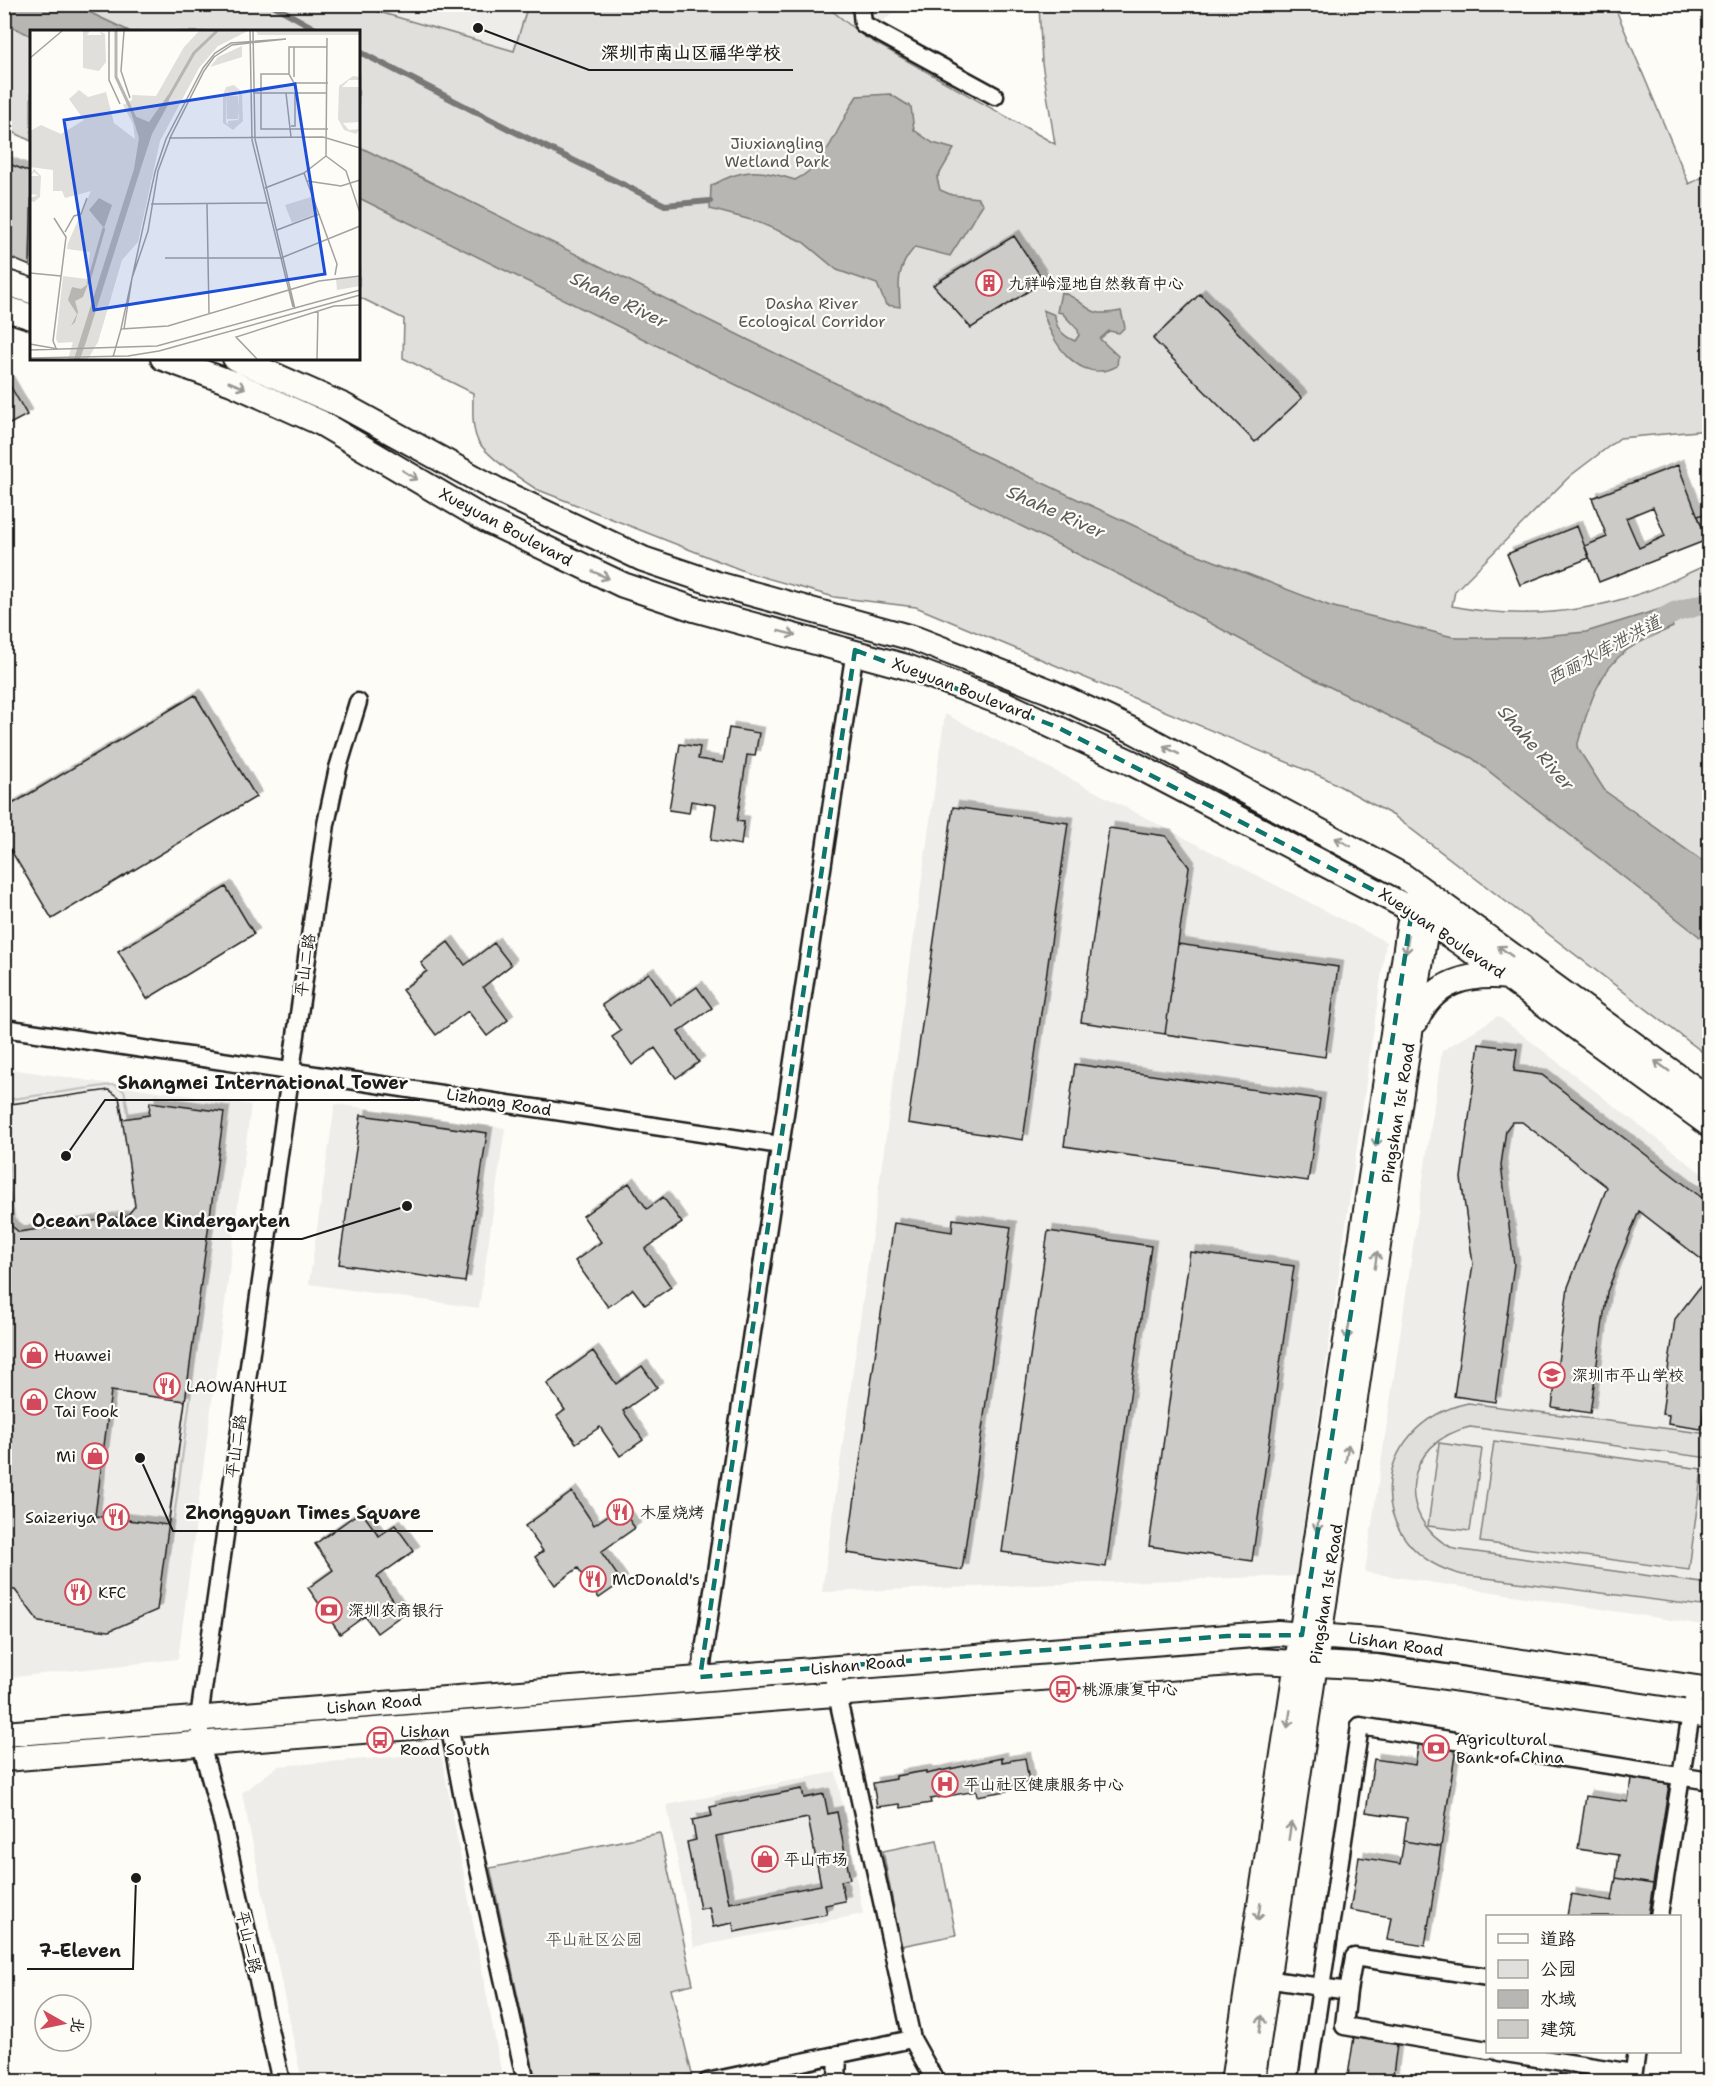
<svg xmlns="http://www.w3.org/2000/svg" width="1714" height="2086" font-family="'Shantell Sans','LXGW WenKai TC',sans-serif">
	<defs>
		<filter id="shadow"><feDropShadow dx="5.5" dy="-5.5" stdDeviation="0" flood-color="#0004"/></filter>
	</defs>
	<rect width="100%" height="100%" fill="#fdfcf7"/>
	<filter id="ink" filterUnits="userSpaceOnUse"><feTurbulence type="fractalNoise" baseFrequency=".0167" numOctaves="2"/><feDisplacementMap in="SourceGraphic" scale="12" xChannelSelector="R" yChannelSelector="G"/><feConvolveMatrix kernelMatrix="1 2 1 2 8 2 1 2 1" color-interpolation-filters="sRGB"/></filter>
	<g filter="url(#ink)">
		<path fill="#eeede9" d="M355,5H528L515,51Z
			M825,5H904L863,36Z
			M945,714L1386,942L1296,1576L822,1592Z
			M1498,1016L1709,1179V1626L1365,1572L1442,1051Z
			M4,1068L251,1105L178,1659L5,1678Z
			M335,1104L505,1128L479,1308L309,1284Z
			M441,1753L503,2081H302L242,1793L278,1766Z
			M836,1772L863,1914L694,1947L667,1805Z"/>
		<path fill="#e0dfdb" stroke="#7e7e7c" stroke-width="1.5" d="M4,5H355L514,51L528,5H825L863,36L1055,144L1042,63L1039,5H1614L1689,184L1709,174V430L1620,438L1570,476L1455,591L1452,606C1515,619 1580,614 1642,593C1665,585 1687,573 1709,564V1057L1394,816L1325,778L916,607L834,597L749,573L536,489C519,478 492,460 480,444C471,433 473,407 473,393L403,358L404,319L359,297L358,32H32L31,141L5,128Z
			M1468,1403L1709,1434V1458L1470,1427C1404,1441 1392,1518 1454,1549L1709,1584V1607L1463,1575C1361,1550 1367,1425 1468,1403Z
			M1494,1441L1702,1469L1689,1570L1480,1542Z
			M1439,1443L1482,1449L1470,1531L1428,1526Z
			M660,1833L693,1984L671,1989L692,2074L660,2082L536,2081L490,1868Z
			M937,1840L956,1935L901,1946L883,1851Z"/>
		<path fill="#b7b6b2" stroke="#797876" stroke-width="1.5" d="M4,5H74L129,31L32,32L31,36L5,23Z
			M890,94L911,107L914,130L933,143L954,149L937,178L940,190L952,195L978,198L983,204L950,256L915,247C897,267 898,281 900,307L886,305L877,284L837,270L803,242L786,234L755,221L710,209L711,186C743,167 761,169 795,180C828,165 838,124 857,96Z
			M358,146L932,431L1186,550L1330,606L1457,638H1521L1586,632L1664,608L1673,627C1658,634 1640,641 1627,650C1596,673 1587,712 1577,747L1605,791L1709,866V944L1472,758L1304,674L1140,585L359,198Z
			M1061,292C1091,302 1083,319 1121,311L1125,327L1119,333L1109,331L1100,339L1118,356L1117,366C1081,386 1050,343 1043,310L1055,315C1055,328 1063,336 1075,341L1079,335L1078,330L1062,313L1057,312Z"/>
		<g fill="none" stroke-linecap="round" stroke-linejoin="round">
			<path stroke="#797876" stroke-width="6" d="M271,4L321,32
				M358,51L509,129L665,205L710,201"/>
			<path stroke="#b7b6b2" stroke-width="21" d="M1644,629L1675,612L1710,602"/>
		</g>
		<path fill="#cccbc8" stroke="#1c1c1c" stroke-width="1.5" fill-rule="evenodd" filter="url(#shadow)" d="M4,162L32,173L30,266L4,255Z
			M1014,236L1044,281L971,328L933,285Z
			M1200,294L1302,398L1255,442L1153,339Z
			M4,375L27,415L4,427Z
			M1678,465L1707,540L1599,582L1585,546L1607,537L1592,498ZM1653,507L1665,536L1639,548L1626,518Z
			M1710,512V539L1707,540L1698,516Z
			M1577,526L1589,558L1520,585L1507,554Z
			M195,695L256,797L52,919L4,839V809Z
			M729,728L759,733L755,756L747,755L737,821L744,822L741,845L711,840L716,805L691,801L689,813L669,810L680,744L700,747L698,759L723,763Z
			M953,807L1068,823L1023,1140L908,1123Z
			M1109,828L1166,836L1189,867L1165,1034L1081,1022Z
			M226,887L254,934L147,999L118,951Z
			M448,942L465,965L494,943L511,965L483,987L508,1020L487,1036L468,1011L436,1035L402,990L427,971L421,963Z
			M1178,944L1338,967L1325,1057L1165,1034Z
			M649,973L671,1005L697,987L712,1008L678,1032L699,1062L676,1078L655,1048L632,1065L612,1037L621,1031L602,1005Z
			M1479,1044L1517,1049L1514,1071L1542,1075L1710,1204V1266L1639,1211L1607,1292L1590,1413L1552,1407L1568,1287L1607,1187L1522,1122H1512L1506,1130L1501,1165L1514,1264L1495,1402L1454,1396L1473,1264L1461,1178Z
			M1075,1064L1320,1099L1308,1181L1064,1146Z
			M109,1090L119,1097L123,1119L149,1115L150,1102L224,1112L157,1610L109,1631L39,1622L15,1590L4,1589V1538L11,1492L4,1448V1105Z
			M109,1090L119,1097L135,1206L127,1216L19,1232L9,1224L4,1193V1105Z
			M361,1115L487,1133L465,1282L339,1264Z
			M629,1183L647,1209L663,1197L682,1223L645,1249L671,1287L645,1305L633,1289L608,1307L575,1261L601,1242L583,1216Z
			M953,1219L1011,1227L962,1570L847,1553L894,1223L952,1232Z
			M1048,1231L1151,1246L1106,1567L1002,1552Z
			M1190,1252L1294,1266L1252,1561L1149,1546Z
			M1710,1274V1366L1701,1429L1668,1424L1669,1415L1662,1414L1675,1319Z
			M593,1351L616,1384L642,1366L657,1387L623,1411L643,1440L620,1456L600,1427L576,1443L557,1416L565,1410L547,1384Z
			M111,1391L185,1401L168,1525L95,1516Z
			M572,1492L594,1525L620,1507L635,1528L601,1552L622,1582L599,1598L578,1568L555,1585L535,1557L543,1551L525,1526Z
			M361,1511L379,1536L395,1525L414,1551L377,1577L403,1614L377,1633L365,1616L340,1634L308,1588L333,1570L315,1544Z
			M1419,1741L1456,1748L1441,1847L1404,1841L1407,1818L1366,1812L1374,1759L1415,1765Z
			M1002,1758V1762L1025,1758L1029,1782L1006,1786L1007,1791L977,1796L976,1791L930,1799L931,1803L901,1808L900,1804L877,1807L873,1783L896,1779V1776L926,1771V1774Z
			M1631,1778L1669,1784L1653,1884L1616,1878L1619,1855L1578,1849L1586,1796L1628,1802Z
			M802,1789L804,1798L824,1794L828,1814L837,1812L850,1879L841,1881L845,1901L825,1905L827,1914L734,1932L733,1923L713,1927L709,1907L700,1909L687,1842L696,1840L692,1820L712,1816L710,1807ZM808,1818L821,1885L729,1903L716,1836Z
			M1404,1841L1441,1847L1425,1946L1387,1940L1391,1917L1350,1910L1359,1857L1400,1864Z
			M1616,1878L1653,1884L1648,1916H1567L1571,1894L1612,1901Z
			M1354,2037L1397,2044L1392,2082H1347Z
			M1561,2069L1617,2078V2082H1559Z"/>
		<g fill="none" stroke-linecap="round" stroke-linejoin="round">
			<g stroke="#1c1c1c" stroke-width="21">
				<path id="street" d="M861,4L863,24L995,96
					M4,1028L780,1145
					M831,1667L912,2039L936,2082
					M700,1677L855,650
					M449,1724L462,1793L526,2082
					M1659,1916L1695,1688
					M1259,1978L1348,1991L1354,1957L1488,1977
					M1348,1991L1344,2026L1488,2050
					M1499,2052L1633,2073
					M281,2082L223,1825L201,1744L199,1718L326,824L338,768L358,702
					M707,2082L912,2039
					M837,2082L838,2054
					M1307,2082L1360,1726L1710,1781
					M1632,2082L1637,2052"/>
			</g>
			<g stroke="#1c1c1c" stroke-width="28">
				<path id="secondary" d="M4,282L32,291
					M4,308L32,317
					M163,358L232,383L321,423L484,519L623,585L694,609L907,667L1005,704L1132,763L1412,910L1461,943L1710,1125
					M235,358L344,406L497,490L643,559L717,584L916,639L1049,691L1134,731L1403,876L1710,1100
					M1416,1021C1433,981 1468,973 1509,977
					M4,1734L1278,1633L1382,1641L1710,1690
					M4,1759L1257,1661L1377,1667L1710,1716
					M1233,2082L1405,955C1409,933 1408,906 1425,892L1427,920L1252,2082"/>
			</g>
			<use href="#street" stroke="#fdfcf7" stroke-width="16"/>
			<use href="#secondary" stroke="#fdfcf7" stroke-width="24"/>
		</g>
		<defs><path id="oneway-shaft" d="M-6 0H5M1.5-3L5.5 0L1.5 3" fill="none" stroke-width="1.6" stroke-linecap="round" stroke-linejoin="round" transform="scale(1.5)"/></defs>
		<g stroke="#989794">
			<use href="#oneway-shaft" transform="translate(237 385) rotate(22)"/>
			<use href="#oneway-shaft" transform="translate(410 475) rotate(32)"/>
			<use href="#oneway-shaft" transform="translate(601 575) rotate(24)"/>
			<use href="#oneway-shaft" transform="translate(787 633) rotate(14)"/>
			<use href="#oneway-shaft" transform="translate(1171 750) rotate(-153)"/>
			<use href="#oneway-shaft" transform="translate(1343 842) rotate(-152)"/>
			<use href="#oneway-shaft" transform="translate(1407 945) rotate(99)"/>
			<use href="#oneway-shaft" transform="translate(1505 951) rotate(-144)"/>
			<use href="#oneway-shaft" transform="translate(1662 1066) rotate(-144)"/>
			<use href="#oneway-shaft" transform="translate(1377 1138) rotate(99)"/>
			<use href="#oneway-shaft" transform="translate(1376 1260) rotate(-81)"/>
			<use href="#oneway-shaft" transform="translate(1348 1331) rotate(99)"/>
			<use href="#oneway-shaft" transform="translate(1347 1453) rotate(-81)"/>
			<use href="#oneway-shaft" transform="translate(1318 1523) rotate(99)"/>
			<use href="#oneway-shaft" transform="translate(1289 1719) rotate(99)"/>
			<use href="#oneway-shaft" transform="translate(1290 1831) rotate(-81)"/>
			<use href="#oneway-shaft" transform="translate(1259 1912) rotate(99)"/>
			<use href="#oneway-shaft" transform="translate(1261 2024) rotate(-81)"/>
		</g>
	</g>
	<path fill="none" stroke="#0f766e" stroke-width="4.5" stroke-dasharray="12 8" stroke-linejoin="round" d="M855,650L1057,727L1412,910L1302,1635L1227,1636L700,1677Z"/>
	<defs>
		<g id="building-ring" transform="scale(1.35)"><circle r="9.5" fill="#fdfcf7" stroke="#d1495b" stroke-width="1.5"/><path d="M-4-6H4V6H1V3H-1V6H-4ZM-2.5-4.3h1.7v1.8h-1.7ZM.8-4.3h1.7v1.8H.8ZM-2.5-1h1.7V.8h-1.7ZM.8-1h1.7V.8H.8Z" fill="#d1495b"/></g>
		<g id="shop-ring" transform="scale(1.35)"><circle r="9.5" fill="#fdfcf7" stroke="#d1495b" stroke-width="1.5"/><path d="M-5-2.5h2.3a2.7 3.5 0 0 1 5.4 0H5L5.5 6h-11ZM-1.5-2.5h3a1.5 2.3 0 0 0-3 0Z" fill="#d1495b"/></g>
		<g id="school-ring" transform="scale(1.35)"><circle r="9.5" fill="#fdfcf7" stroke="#d1495b" stroke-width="1.5"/><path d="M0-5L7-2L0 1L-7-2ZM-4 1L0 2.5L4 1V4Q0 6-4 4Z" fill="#d1495b"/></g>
		<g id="restaurant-ring" transform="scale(1.35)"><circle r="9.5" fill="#fdfcf7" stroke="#d1495b" stroke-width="1.5"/><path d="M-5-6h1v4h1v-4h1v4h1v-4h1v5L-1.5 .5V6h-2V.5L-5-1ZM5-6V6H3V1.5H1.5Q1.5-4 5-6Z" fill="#d1495b"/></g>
		<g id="bank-ring" transform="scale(1.35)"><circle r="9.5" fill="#fdfcf7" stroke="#d1495b" stroke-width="1.5"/><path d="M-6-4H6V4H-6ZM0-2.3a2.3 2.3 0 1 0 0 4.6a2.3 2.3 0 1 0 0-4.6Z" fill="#d1495b"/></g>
		<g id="bus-ring" transform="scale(1.35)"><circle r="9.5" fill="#fdfcf7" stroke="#d1495b" stroke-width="1.5"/><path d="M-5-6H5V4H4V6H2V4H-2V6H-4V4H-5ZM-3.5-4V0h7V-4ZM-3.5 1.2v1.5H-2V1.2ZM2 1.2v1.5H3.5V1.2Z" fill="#d1495b"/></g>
		<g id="hospital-ring" transform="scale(1.35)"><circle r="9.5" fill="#fdfcf7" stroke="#d1495b" stroke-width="1.5"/><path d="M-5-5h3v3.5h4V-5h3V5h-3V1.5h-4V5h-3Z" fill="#d1495b"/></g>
	</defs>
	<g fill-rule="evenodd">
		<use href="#building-ring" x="989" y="283"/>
		<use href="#shop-ring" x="34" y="1355"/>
		<use href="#school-ring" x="1552" y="1375"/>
		<use href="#restaurant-ring" x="167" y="1386"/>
		<use href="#shop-ring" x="34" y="1402"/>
		<use href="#shop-ring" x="95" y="1456"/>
		<use href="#restaurant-ring" x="620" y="1512"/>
		<use href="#restaurant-ring" x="116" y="1517"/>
		<use href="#restaurant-ring" x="593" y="1579"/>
		<use href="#restaurant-ring" x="78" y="1592"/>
		<use href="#bank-ring" x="329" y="1610"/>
		<use href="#bus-ring" x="1063" y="1689"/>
		<use href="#bus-ring" x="380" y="1740"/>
		<use href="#bank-ring" x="1436" y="1748"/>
		<use href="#hospital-ring" x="945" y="1784"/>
		<use href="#shop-ring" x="765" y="1859"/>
	</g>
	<g text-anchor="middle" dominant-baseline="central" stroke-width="4.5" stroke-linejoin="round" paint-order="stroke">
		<g font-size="16" fill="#575655" stroke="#fdfcf7">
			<text x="777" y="143">Jiuxiangling<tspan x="777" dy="18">Wetland Park</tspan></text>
			<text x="812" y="303">Dasha River<tspan x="812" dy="18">Ecological Corridor</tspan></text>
			<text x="594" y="1939">平山社区公园</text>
		</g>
		<g font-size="16" fill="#1c1c1c" stroke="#fdfcf7" text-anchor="start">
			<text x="1008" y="283">九祥岭湿地自然教育中心</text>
			<text x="54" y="1355">Huawei</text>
			<text x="1572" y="1375">深圳市平山学校</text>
			<text x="186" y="1386">LAOWANHUI</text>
			<text x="54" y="1393">Chow<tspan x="54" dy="18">Tai Fook</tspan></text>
			<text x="76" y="1456" text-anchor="end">Mi</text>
			<text x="640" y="1512">木屋烧烤</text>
			<text x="96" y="1517" text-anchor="end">Saizeriya</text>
			<text x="612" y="1579">McDonald's</text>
			<text x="98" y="1592">KFC</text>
			<text x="348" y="1610">深圳农商银行</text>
			<text x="1082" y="1689">桃源康复中心</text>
			<text x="400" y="1731">Lishan<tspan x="400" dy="18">Road South</tspan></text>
			<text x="1456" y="1739">Agricultural<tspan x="1456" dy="18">Bank of China</tspan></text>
			<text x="964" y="1784">平山社区健康服务中心</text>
			<text x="784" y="1859">平山市场</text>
		</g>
		<g font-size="16" fill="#1c1c1c" stroke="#fdfcf7">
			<text transform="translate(506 527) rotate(28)">Xueyuan Boulevard</text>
			<text transform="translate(962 689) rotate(21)">Xueyuan Boulevard</text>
			<text transform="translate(1442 933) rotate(34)">Xueyuan Boulevard</text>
			<text transform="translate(305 965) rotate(-82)">平山二路</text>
			<text transform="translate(499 1102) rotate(9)">Lizhong Road</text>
			<text transform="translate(1398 1113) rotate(-81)">Pingshan 1st Road</text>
			<text transform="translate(236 1446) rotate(-82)">平山二路</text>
			<text transform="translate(1326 1594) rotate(-81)">Pingshan 1st Road</text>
			<text transform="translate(1396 1644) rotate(8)">Lishan Road</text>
			<text transform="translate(858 1665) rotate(-5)">Lishan Road</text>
			<text transform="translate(374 1704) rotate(-5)">Lishan Road</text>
			<text transform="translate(249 1942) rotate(77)">平山二路</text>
		</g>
		<g font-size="18" font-style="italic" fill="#5a5a58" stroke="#fdfcf7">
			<text transform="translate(619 300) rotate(26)">Shahe River</text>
			<text transform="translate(1056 512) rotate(24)">Shahe River</text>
			<text transform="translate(1604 650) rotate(-28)">西丽水库泄洪道</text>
			<text transform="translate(1536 748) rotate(49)">Shahe River</text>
		</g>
	</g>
	<g transform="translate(30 30)">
		<rect width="330" height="330" fill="#fdfcf7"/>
		<path d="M53,1H60L57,5H72L69,1L75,4L76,32L69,41L53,38ZM169,1H218L188,16L169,38L130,111L108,212L92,230L68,312L58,329H38L43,312L28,313L26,309L33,246L57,249L60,222L37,219L38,213L61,161L35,168L32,161H23V140L0,137V101L11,95L31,104L54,90L39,69L49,60L58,67L76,62L84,93L105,109L103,94L93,75L102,70V65L126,66L154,17ZM226,1H330V5H228ZM212,16V27L180,37L188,27ZM323,46L330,47V50H319L312,57H330V92L313,93L319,100L330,99L326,104L314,100L308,89L309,56ZM204,55L212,62L213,91L203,100L193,93V65L196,57ZM197,60L198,65L207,64V60L209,63L208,95V90L198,91V95L196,92ZM197,66H208L209,89H197ZM4,139L11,146L10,167L4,172L0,171V168L8,165L0,164L1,146H9L4,142L0,146ZM281,167L288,183L262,193L255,175ZM330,247V256L307,260L306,249Z" fill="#e0dfdb" fill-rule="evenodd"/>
		<path d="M138,65L139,73L122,104L109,144L56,312L50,329H44L104,139L109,108L102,85L119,92ZM69,168L82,175L74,198L59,180ZM58,254L53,267L45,271L48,282L45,292L41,296L47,284L38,270L42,257L51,259Z" fill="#b7b6b2"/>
		<path fill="none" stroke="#b7b6b2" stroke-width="3" d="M86,1V47L105,88M137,70L164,23L187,1M58,254L74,198"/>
		<path fill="none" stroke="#a3a29f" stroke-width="1.5" d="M79,1V50L90,74M94,1L91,41L100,68M220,1L222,110L263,277M223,1L225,109L265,279M264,17V47M297,17H259V44L264,53H298M0,28L32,1M259,44H231V99H298M223,63H297M256,63L261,107M261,96H265V63M139,108L293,107L330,118M296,126L316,141L330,183M274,143L307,234L305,245M277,151L311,156L330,150M235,158L274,143L296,126L297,8M121,174L237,173M177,174L179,283M24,188L36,207L23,311L26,318M247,200L289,184M35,202L44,186L51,184L57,168M135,228H251L330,196M0,243L31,246M91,299L125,142L136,109L173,38L185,23L201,13L256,9M91,299L138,296L289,251L330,246M94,299L102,248L118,201L128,141L141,106L174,41L184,27L202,15L256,9M0,314L28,319M0,320L127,316L330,260M83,327L91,299M0,328L98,326L129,321L330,265M227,329L206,307L304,276L330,275M287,329L288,281"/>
		<path fill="#1d4ed8" fill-opacity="0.15" stroke="#1d4ed8" stroke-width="3" d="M265,54L295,244L64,280L34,90Z"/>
		<rect width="330" height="330" fill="none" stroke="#1c1c1c" stroke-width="3"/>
	</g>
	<path fill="none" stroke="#1c1c1c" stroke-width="2" d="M478 28L589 70H793M66 1156L105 1100H420M407 1206L302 1239H20M140 1458L173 1531H433M136 1878L133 1969H27"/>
	<g fill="#1c1c1c" stroke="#fdfcf7" stroke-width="2">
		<circle cx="478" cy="28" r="6"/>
		<circle cx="66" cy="1156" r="6"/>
		<circle cx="407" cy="1206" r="6"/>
		<circle cx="140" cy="1458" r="6"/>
		<circle cx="136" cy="1878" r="6"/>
	</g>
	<g font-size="18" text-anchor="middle" font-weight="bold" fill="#1c1c1c" stroke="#fdfcf7" stroke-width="4.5" stroke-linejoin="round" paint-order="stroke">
		<text x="691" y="59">深圳市南山区福华学校</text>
		<text x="263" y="1089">Shangmei International Tower</text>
		<text x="161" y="1227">Ocean Palace Kindergarten</text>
		<text x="303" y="1519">Zhongguan Times Square</text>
		<text x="80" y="1957">7-Eleven</text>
	</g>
	<rect width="1714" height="2086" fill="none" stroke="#fdfcf7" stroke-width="24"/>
	<rect x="12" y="12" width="1690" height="2062" fill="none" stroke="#1c1c1c" stroke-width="2" filter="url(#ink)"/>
	<rect x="1486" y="1915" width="195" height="138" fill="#fdfcf7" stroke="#a3a29f" stroke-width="1.5"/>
	<rect x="1498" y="1934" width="30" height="9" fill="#fdfcf7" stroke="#a3a29f" stroke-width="1.5"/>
	<text x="1540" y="1945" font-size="18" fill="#1c1c1c">道路</text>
	<rect x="1498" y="1960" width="30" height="18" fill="#e0dfdb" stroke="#a3a29f" stroke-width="1.5"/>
	<text x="1540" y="1975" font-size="18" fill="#1c1c1c">公园</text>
	<rect x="1498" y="1990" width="30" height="18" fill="#b7b6b2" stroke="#a3a29f" stroke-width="1.5"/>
	<text x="1540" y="2005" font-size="18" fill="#1c1c1c">水域</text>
	<rect x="1498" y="2020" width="30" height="18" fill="#cccbc8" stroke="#a3a29f" stroke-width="1.5"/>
	<text x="1540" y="2035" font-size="18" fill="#1c1c1c">建筑</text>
	<g transform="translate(63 2023) rotate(99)"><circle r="28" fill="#fdfcf7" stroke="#a3a29f" stroke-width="1.5"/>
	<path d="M0-4.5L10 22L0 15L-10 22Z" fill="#d1495b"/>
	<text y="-9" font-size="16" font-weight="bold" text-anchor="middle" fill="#1c1c1c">北</text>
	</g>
</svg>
